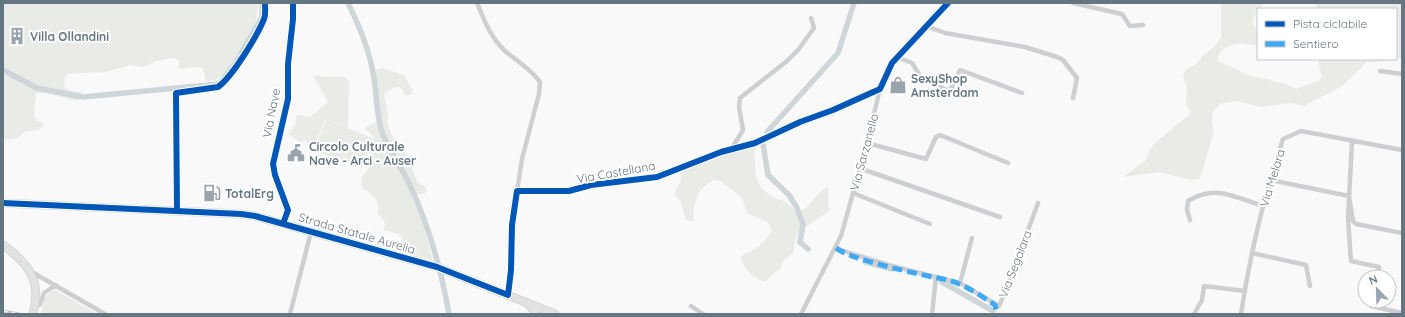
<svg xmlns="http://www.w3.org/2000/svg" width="1405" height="317" font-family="Quicksand,sans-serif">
	<rect width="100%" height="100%" fill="#f9f9f9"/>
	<path fill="#e8ebe6" d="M3,3H258L256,25L228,70L216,80L206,81L203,68C194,65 187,70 179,68V60L173,58L156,61L144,67L130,65L106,72L67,74L65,76L64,87L71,91L82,92V96L77,101C67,99 43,91 36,93L34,115L37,121L44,123V126L38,130L24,132C18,139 12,140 3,139Z
		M1221,3H1264L1258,9L1252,22L1258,31V46C1242,42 1221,41 1217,61L1238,70L1244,74L1289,85L1296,89L1318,81L1322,77L1318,62L1320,59H1396V9H1318L1315,3H1402L1401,58C1390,61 1379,62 1367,62L1342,86L1304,106L1290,103L1261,107L1237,101L1220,104L1214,110L1212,118L1213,134L1200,179L1192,180L1159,172L1124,177L1128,173L1145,161L1150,149L1156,142L1189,115L1191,111L1186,105L1187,88L1183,76L1186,69L1197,64L1201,57L1214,47L1221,38Z
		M382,68L404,75L413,91L412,94L406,96L400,87L393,88L384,94L388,115L387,122L392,136L401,143L418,183L425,186L427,190L426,193L412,195L425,229L433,261L399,249L402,238L401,235L384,230L385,223L378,214C381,194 370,197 361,185L362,177L368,169L367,162L374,137L366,130V127L381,120L375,74L376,70Z
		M313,76L345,77L349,81L348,128L325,119L314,147L304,140L301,143L288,134L295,125L297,115L310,117L328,102Z
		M326,120L373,138L362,168L314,150Z
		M754,147C756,169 751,185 775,198C778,200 783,200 786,202C791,205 793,210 798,212C814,206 815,193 827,187L829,190L828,202L830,210L798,233L795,241L793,253L783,261L781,268L774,273L766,281C754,281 742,267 741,256C753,251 768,242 772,229L767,222L747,213L742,198L721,181L713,180L700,190L694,205L693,221L686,220L680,200L674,195L681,180V172L684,169L729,153Z
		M54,290L57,291L97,314L41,313L44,298Z"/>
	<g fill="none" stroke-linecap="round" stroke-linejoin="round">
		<path stroke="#ced6d9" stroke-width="5.5" d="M348,3C360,27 370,52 374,78C377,96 376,117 383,135C390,152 401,167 409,183C429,225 441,269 449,314
			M3,70L37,88L83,97L219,84L235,64L262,17V3
			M767,132L838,53L854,3
			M763,144L768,175L789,195L797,208L803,225L800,242L808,249
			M865,262L892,269
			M942,282L993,311"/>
		<g stroke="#d5d6d7" stroke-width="9">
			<path id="secondary" d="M3,203L241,214L255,216L437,267L555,314
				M3,245C29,264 42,281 33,314
				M528,303L536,314"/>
		</g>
		<path stroke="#cecfd0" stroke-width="4.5" d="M477,3C484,20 491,38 505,51C517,61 531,69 540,82L539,94L522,159L512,225L511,270L508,295
			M1073,3L1122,14L1130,26L1143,25
			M926,26L945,33L1025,47L1057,57L1063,60L1077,78L1073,98
			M897,57L912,63L922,79L947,90L951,89L960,70L1022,93
			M1380,71L1402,74
			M176,93L177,211
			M1352,142L1348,218L1351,261L1379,267L1377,277
			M867,143L926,159L936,137L940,135L1008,163
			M732,148L743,130L739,107L740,98L787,61L798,50L814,28L811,18
			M859,168L1000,217
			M1270,180L1349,196L1353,221L1356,224L1402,233
			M517,191H569L591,185L657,177L721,152L755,143L800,122L833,110L880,89
			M853,193L930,224
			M1190,220L1187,210L1188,201C1215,184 1235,197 1263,206
			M283,224L288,210L275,175L273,164L288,99V64L293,19V3
			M836,248L850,253L892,266L960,283L999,306L1009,282L1038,203
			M1252,253L1306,265L1310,286
			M30,271L105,314
			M960,283L972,238
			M1372,301L1371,306L1402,313
			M691,306L703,314
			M35,307L40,304L44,293L56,285
			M290,314L311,232
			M801,314L841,236L867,143L880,89L884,79L892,63L948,3
			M932,314L936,277
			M1194,314L1202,300L1204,286L1245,291
			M1241,314C1250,254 1264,196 1283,139L1301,131L1402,150"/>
		<use href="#secondary" stroke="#e1e2e2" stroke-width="7"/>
		<g stroke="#c3c5c6" stroke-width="3">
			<path id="rail" d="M3,311L19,314"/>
		</g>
		<use href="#rail" stroke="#fff" stroke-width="1.5" stroke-dasharray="4.5" stroke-linecap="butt"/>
		<path stroke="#3fa9f5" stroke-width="5" stroke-dasharray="10 5" stroke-linecap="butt" d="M836,248C851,260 922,275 943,279C961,282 980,295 995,305L997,314"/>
		<g stroke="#fff" stroke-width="8">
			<path id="cycleway" d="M3,203L241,214L255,216L437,267L508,295L511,270L512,225L517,191H569L591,185L657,177L721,152L755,143L800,122L833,110L880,89L892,63L948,3
				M177,211L176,93L218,87C233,76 257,36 264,19C266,14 265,8 265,3
				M283,224L288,210L275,175L273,164L288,99V64L293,19V3"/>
		</g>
		<use href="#cycleway" stroke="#0057b8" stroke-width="6"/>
	</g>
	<defs>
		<g id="building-bare" transform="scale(1.38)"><path d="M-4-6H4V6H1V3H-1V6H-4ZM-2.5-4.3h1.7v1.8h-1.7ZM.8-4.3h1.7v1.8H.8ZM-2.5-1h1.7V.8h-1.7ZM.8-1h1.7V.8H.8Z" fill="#99a4ac" stroke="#fff" stroke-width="2.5" paint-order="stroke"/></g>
		<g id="shop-bare" transform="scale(1.38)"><path d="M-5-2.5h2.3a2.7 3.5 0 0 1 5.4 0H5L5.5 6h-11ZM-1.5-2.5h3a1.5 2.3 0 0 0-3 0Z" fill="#99a4ac" stroke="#fff" stroke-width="2.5" paint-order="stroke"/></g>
		<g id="civic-bare" transform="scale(1.38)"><path d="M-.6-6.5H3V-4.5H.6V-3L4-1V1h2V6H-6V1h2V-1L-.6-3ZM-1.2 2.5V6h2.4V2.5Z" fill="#99a4ac" stroke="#fff" stroke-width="2.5" paint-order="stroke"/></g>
		<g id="fuel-bare" transform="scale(1.38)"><path d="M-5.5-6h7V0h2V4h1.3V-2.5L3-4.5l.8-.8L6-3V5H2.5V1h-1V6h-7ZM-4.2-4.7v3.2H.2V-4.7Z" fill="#99a4ac" stroke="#fff" stroke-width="2.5" paint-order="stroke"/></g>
	</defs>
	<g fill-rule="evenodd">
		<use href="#building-bare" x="17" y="36"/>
		<use href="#shop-bare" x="898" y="85"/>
		<use href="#civic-bare" x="296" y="153"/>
		<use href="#fuel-bare" x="212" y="193"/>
	</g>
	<g text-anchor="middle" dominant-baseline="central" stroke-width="4" stroke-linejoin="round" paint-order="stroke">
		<g font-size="12" font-weight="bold" fill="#657683" stroke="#fff" text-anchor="start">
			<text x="30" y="36">Villa Ollandini</text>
			<text x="911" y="78">SexyShop<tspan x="911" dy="14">Amsterdam</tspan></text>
			<text x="309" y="146">Circolo Culturale<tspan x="309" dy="14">Nave - Arci - Auser</tspan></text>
			<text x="225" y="193">TotalErg</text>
		</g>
		<g font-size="12" fill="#657683" stroke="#fff">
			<text transform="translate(271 113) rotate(-79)">Via Nave</text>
			<text transform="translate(864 152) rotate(-75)">Via Sarzanello</text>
			<text transform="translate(616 172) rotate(-10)">Via Castellana</text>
			<text transform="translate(1272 178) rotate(-73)">Via Melara</text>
			<text transform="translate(357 233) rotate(16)">Strada Statale Aurelia</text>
			<text transform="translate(1015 264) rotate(-69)">Via Segalara</text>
		</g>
	</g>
	<rect width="1405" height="317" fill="none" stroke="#657683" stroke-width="8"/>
	<rect x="1257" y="8" width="140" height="52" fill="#ffffff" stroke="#c1c8cd"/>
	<rect x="1265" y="21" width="20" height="6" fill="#0057b8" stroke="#c1c8cd"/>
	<text x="1293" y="28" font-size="12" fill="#657683">Pista ciclabile</text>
	<rect x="1265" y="41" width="20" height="6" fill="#3fa9f5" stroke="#c1c8cd"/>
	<text x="1293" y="48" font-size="12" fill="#657683">Sentiero</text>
	<g transform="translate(1377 289) rotate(337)"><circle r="19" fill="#ffffff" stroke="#c1c8cd"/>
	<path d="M0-3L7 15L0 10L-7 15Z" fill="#99a4ac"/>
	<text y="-6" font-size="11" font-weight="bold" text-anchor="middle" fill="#657683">N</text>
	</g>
</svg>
